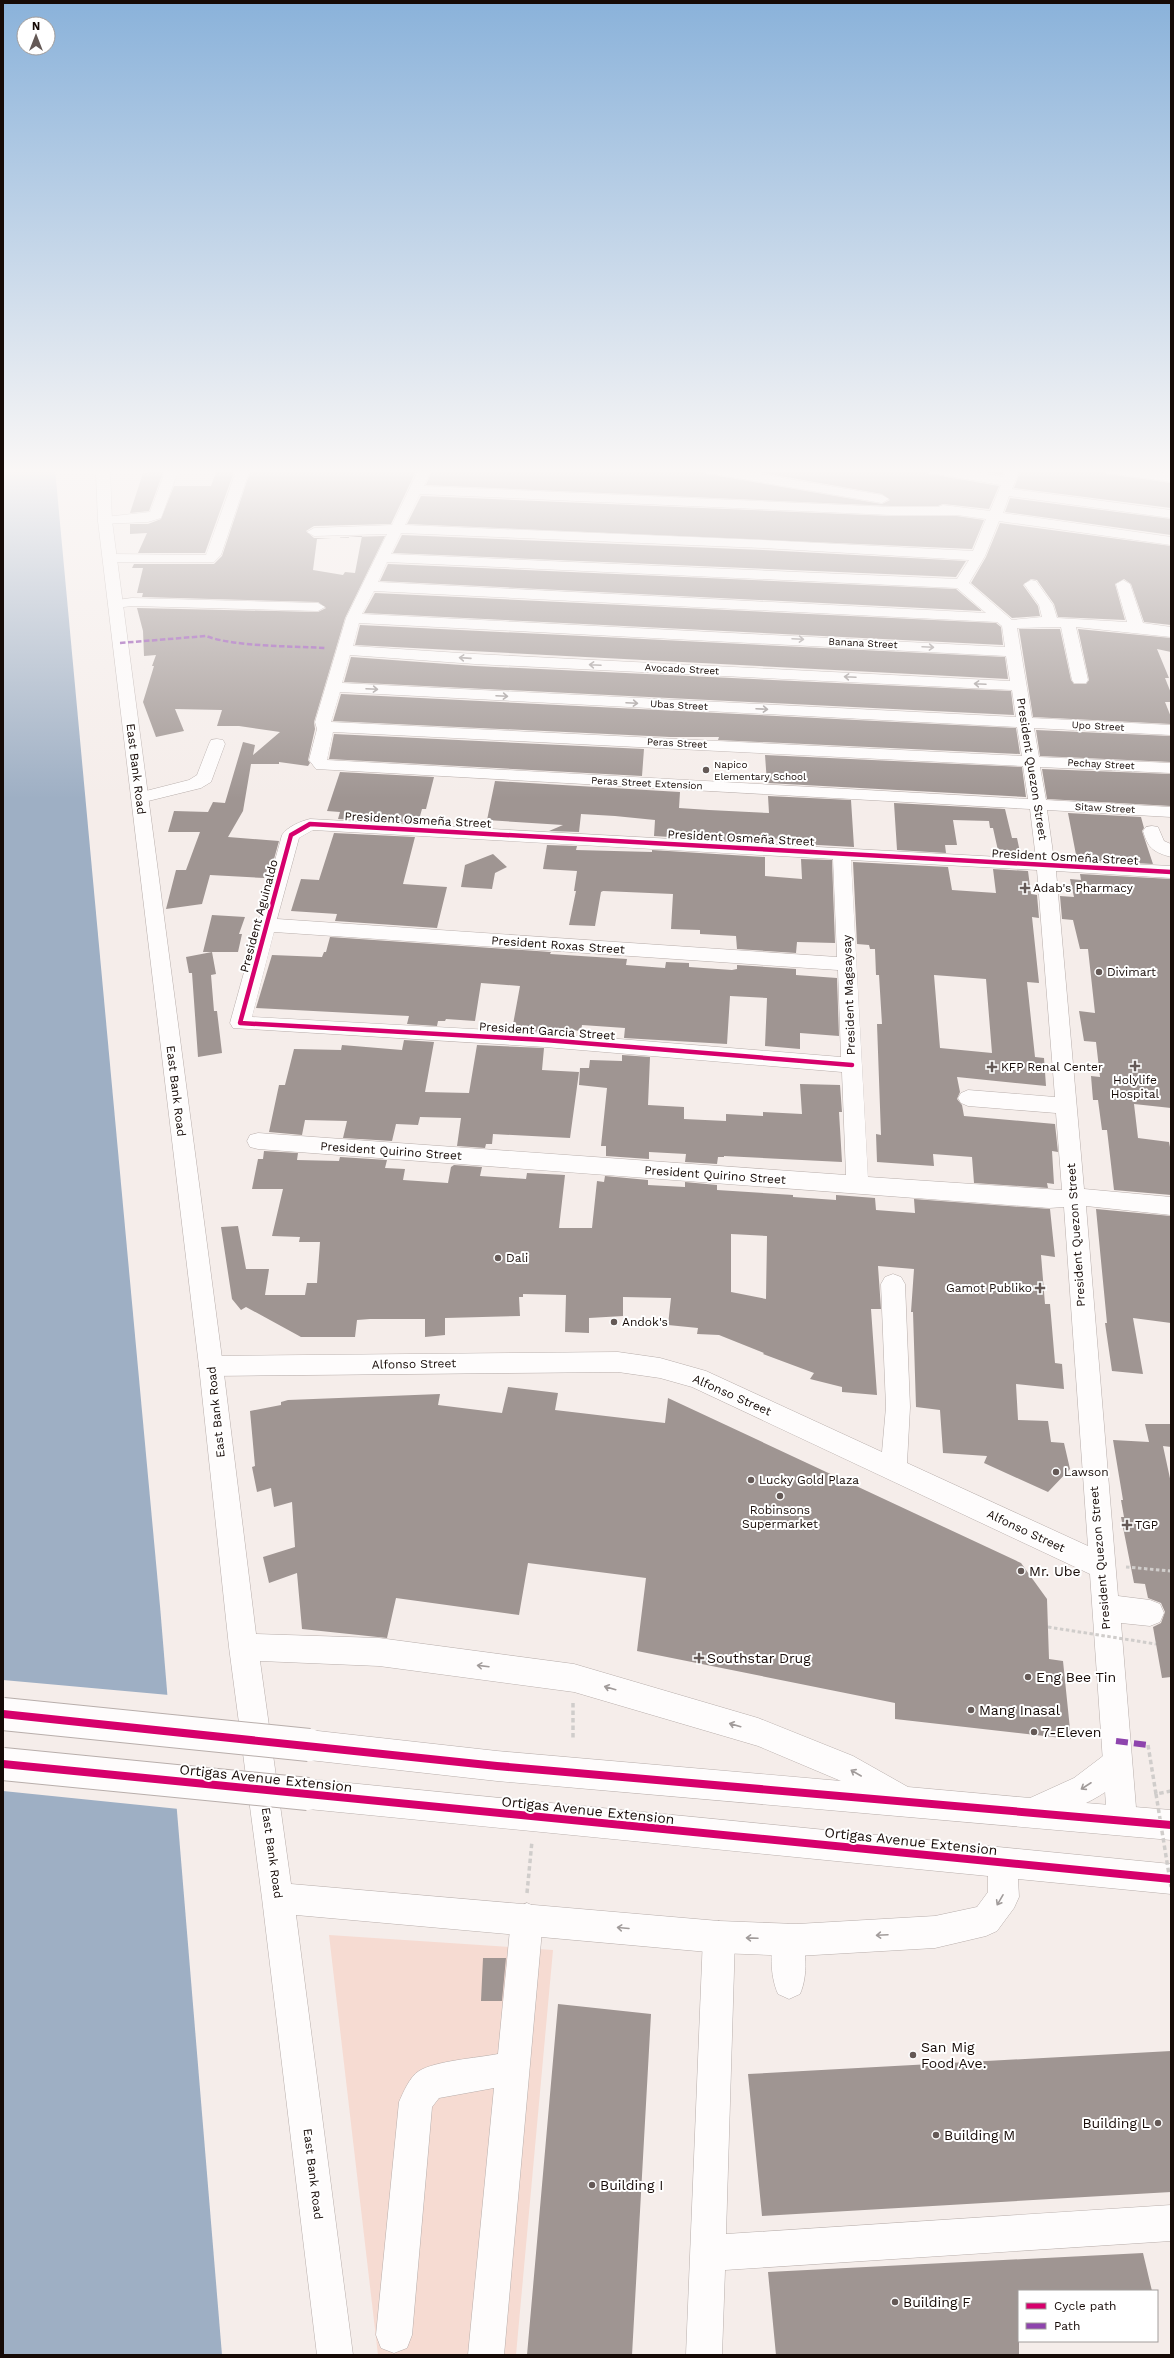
<svg xmlns="http://www.w3.org/2000/svg" width="1174" height="2358" font-family="'Work Sans',sans-serif">
	<rect width="100%" height="100%" fill="#f5edea"/>
	<path fill="#f6dbd2" d="M329,1935L553,1950L516,2355H378Z"/>
	<path fill="#9eafc4" d="M3,469H55L160,1606L222,2355H3Z"/>
	<path fill="#f5edea" d="M3,1680L169,1695L179,1809L3,1791Z"/>
	<path fill="#9f9592" fill-rule="evenodd" d="M217,469H235L205,553H138L147,533L130,534V524H148L161,519L174,486H211Z
		M251,469H417L391,524L314,526L306,531L314,538L385,536L345,618L314,722L315,729L308,760L310,763L308,766L279,762V764H251L243,811L228,837L279,841L271,870H267L264,878L210,875L202,904L166,909L176,870H186L200,832H168L174,811L208,812L213,802L225,803L243,742L255,745L253,755L280,732L239,726H217L222,710L175,709L184,731L156,737L143,702L154,666H152L156,655L144,656L143,631L137,608L318,612L326,608L318,602L142,597L143,593H137L143,568H132L134,564H214L222,556ZM362,536L355,573L345,572L343,575L313,570L317,539Z
		M433,469H700L707,474L882,504L890,500L882,494L741,469H923L930,474L999,486L989,509L943,504L938,506H891L426,485Z
		M967,469H1005L1003,475Z
		M1021,469H1100L1107,474L1171,483V508L1014,488Z
		M150,470H164L149,511L130,513L143,473H148Z
		M421,496L891,516H957L984,520L972,549L407,524Z
		M1010,498L1171,519V535L1005,512Z
		M1000,523L1171,546V625L1144,622L1131,584L1124,579L1115,584L1125,620L1058,617L1054,604L1037,580L1031,579L1023,585L1038,606L1040,616L1012,618L971,583L986,557Z
		M402,535L763,550L966,561L956,577L393,553Z
		M388,564L956,589L982,611L380,581Z
		M375,593L996,623L1001,627L1003,645L364,613Z
		M360,625L1005,657L1008,679L355,645Z
		M1019,629H1060L1071,680L1074,684H1086L1089,680L1078,629L1171,638V652L1157,649L1169,678H1165L1171,693V702H1165L1171,717V724L1033,717Z
		M351,657L475,666L1011,691L1014,715L344,682Z
		M341,694L1016,728L1020,754L718,740L719,737H670L333,721Z
		M1036,730L1171,736V762L1040,756Z
		M334,734L644,749L642,776L329,759Z
		M765,755L1022,767L1026,797L767,783Z
		M1042,769L1171,774V806L1047,799Z
		M340,772L434,777L426,809H422L418,823L338,819L340,812L327,811Z
		M495,781L680,792L679,808L709,810L769,813L768,796L851,800L854,847L800,844V840L764,838V843L654,836L655,820L615,816L581,814L579,832L549,831L563,825L487,820Z
		M894,803L1005,809L1012,838H1017L1021,857L999,855L993,828H990L989,821L953,820L957,845H945L946,853L897,850Z
		M1068,813L1141,817L1144,828L1142,831L1153,864L1077,860Z
		M334,833L415,837L403,884L447,887L437,928L335,921L337,914L291,911L301,879L319,880Z
		M547,845L577,846L576,850L652,852V850L765,857V876L802,879L801,859L832,860L835,943L797,942L796,953L737,949L736,936L700,934V930L671,929L673,894L603,891L601,892L595,926L569,925L576,891H574L577,871L543,869Z
		M493,854L507,867L495,873L492,889L461,887L465,865Z
		M853,862L948,867L952,890L996,893L993,869L1028,871L1031,894L1037,895L1039,918L1032,917L1039,983L1027,982L1035,1057L1044,1058L1046,1086L957,1077L960,1092L957,1099L962,1105L964,1116L1055,1124L1058,1152L1052,1151L1054,1184L1047,1183L1048,1188L974,1183L972,1157L933,1154L934,1166L877,1162L876,1134L881,1135L877,1024H882L879,975H876L875,949H870L869,945L857,944ZM934,975L986,979L992,1053L940,1048Z
		M1080,874L1171,879V1108L1134,1104L1138,1138L1169,1142L1171,1152V1195L1114,1190L1107,1130H1102L1098,1100H1093L1091,1076L1100,1077L1096,1042L1084,1041L1079,1011L1095,1013L1088,949H1080L1073,920L1062,919L1060,896L1074,897L1070,879L1081,880Z
		M212,915L245,917L239,934H242L238,952H203Z
		M330,937L551,952L550,954L627,959L626,965L665,968L666,962L689,963V967L732,970L737,969V965L796,969V975L837,978L839,1036L800,1033V1049L765,1046L767,998L730,996L727,1044L624,1038L625,1028L582,1025L581,1031L547,1028L546,1032L512,1030L520,986L481,983L475,1021L446,1019L445,1021H438L437,1026L407,1024L409,1016L256,1008L272,955L322,957L324,952H326Z
		M212,952L216,974L211,975L214,1011H217L222,1053L198,1057L192,973H189L186,957Z
		M404,1040L434,1042L425,1092L469,1093L477,1045L544,1048L542,1070L579,1072L570,1138L493,1134L492,1144H486L485,1148L457,1146L461,1118L420,1117L418,1125L396,1124L392,1141L343,1138L347,1121L305,1120L302,1135L269,1132L279,1085H285L294,1049L341,1050L342,1045L402,1050Z
		M622,1055L650,1057L648,1105L684,1107V1119L726,1121V1114L763,1116V1112L802,1114L800,1084L840,1085L842,1112H839L842,1162L724,1156V1157H718L717,1164L685,1162L686,1154L649,1152V1159L606,1156V1146H601L607,1088L579,1085L580,1068H589L590,1060L622,1061Z
		M264,1151L298,1153L297,1160L339,1161L340,1157L387,1160L385,1168L405,1169L403,1180L448,1183L451,1167L454,1165L482,1167L480,1176L526,1179L527,1173L565,1175L559,1228H592L597,1181L604,1182L605,1176L648,1180V1185L685,1187V1182L717,1185V1190L793,1195V1197L836,1200V1195L875,1198L876,1210L915,1213L914,1199L1050,1209L1055,1257L1041,1255L1045,1304H1050L1055,1363L1062,1364L1064,1389L1016,1384L1018,1420L1048,1421L1051,1442L1064,1443L1070,1469L1048,1492L984,1463L987,1456L943,1453L940,1410L916,1407L913,1312H911L914,1269L878,1266L881,1309H871L877,1395L842,1392V1387L810,1379L814,1373L763,1354L764,1353L719,1335L697,1334L698,1328L668,1325L671,1298L623,1297V1316L589,1318V1333L565,1332L566,1295L523,1294V1297H519L520,1316L445,1318V1335L425,1337V1319H370L357,1320L355,1337H301L246,1307L241,1310L232,1299L221,1227L238,1226L246,1269H269L265,1295H305L307,1283H317L320,1242H299L300,1237L272,1236L283,1189H252L258,1159H263ZM731,1234L767,1236L766,1299L731,1292Z
		M1096,1209L1171,1216V1323L1133,1318L1143,1374L1112,1371L1105,1323H1107Z
		M508,1387L558,1393L555,1410L665,1423L668,1398L1021,1563L1047,1599L1049,1659L1063,1661L1071,1739L895,1719V1703L637,1651L646,1578L528,1563L519,1615L396,1598L387,1638L302,1629L297,1573L269,1583L263,1557L295,1547L292,1502L274,1507L271,1488L257,1492L252,1467L255,1466L250,1411L281,1405V1402L288,1400L440,1394L438,1405L502,1413Z
		M1145,1424H1171V1447L1163,1446L1171,1483V1677L1162,1678L1153,1627L1161,1623L1165,1612L1161,1603L1148,1598L1145,1584L1134,1583L1121,1517H1124L1121,1500H1123L1113,1440L1149,1442Z
		M483,1958H506L502,2001H481Z
		M558,2004L651,2014L632,2355H527Z
		M1171,2051V2192L762,2216L748,2074Z
		M1143,2253L1152,2291H1019V2355H776L768,2272Z"/>
	<g fill="none" stroke-linecap="round" stroke-linejoin="round">
		<g stroke="#b8aeab" stroke-width="1">
			<path id="minor" d="M166,469H179L161,518L148,522L100,524L98,521L105,517L150,512Z
				M237,469H250L221,555L214,562H110L103,558L110,554L206,555Z
				M419,469H432L424,486L891,507H938L943,505L990,511L1001,485L930,473L924,469H956L1004,477L1007,469H1020L1012,489L1171,510V518L1009,496L1003,513L1171,537V545L999,521L985,556L969,583L1012,620L1042,617L1039,605L1024,584L1031,580L1036,581L1053,605L1057,618L1127,622L1116,584L1123,580L1130,584L1143,623L1171,627V637L1076,627L1088,680L1086,683H1074L1072,680L1061,627L1017,628L1032,718L1171,725V735L1034,728L1039,757L1171,763V773L1040,767L1046,800L1171,807V817L1047,810L1054,860L1171,866V878L1056,871L1084,1189L1171,1197V1215L1086,1206L1118,1596L1150,1600L1160,1604L1164,1613L1160,1622L1150,1626L1121,1623L1137,1820L1133,1831L1122,1835L1111,1831L1107,1820L1090,1574L692,1387L660,1378L618,1372L211,1376L202,1373L199,1366L202,1359L211,1356L618,1352L660,1358L706,1371L882,1452L886,1407L881,1284L885,1277L893,1274L901,1277L905,1284L910,1407L907,1463L1088,1546L1064,1207L1049,1208L258,1149L250,1147L247,1141L250,1135L258,1133L846,1175L842,1072L545,1047L233,1028L230,1023L282,835C287,827 301,821 310,819L1036,859L1030,809L316,769L309,760L317,729L315,722L346,618L387,534L314,536L307,532L314,528L392,525ZM420,494L891,515H957L986,519L973,551L763,540L405,525ZM401,533L763,548L969,560L957,579L391,554ZM387,562L957,588L986,613L378,582ZM374,591L997,622L1002,626L1005,647L362,614ZM359,623L1006,656L1010,681L475,654L353,646ZM350,655L475,664L1012,690L1016,717L342,683ZM340,692L1017,727L1022,756L331,722ZM333,732L1023,766L1028,799L327,760ZM313,830L833,859L837,957L277,919L299,838ZM851,860L1037,870L1055,1097L968,1090L961,1093L958,1098L961,1103L968,1106L1056,1113L1062,1190L868,1177ZM274,932L838,970L841,1057L545,1033L252,1017Z
				M701,469H731L882,495L889,499L882,503L707,473Z
				M1101,469H1137L1171,474V482L1107,473Z
				M132,598L318,603L325,607L318,611L132,606L115,608L108,604L110,601Z
				M217,739L223,740L225,744L211,782L201,788L140,803L134,802L131,798L134,794L189,780L197,775L209,744L211,740Z
				M1152,826L1158,827L1164,841L1171,844V857C1153,852 1148,848 1143,831L1146,827Z
				M527,1903L538,1908L543,1919L504,2355H468L494,2088L439,2098L432,2107L412,2335L407,2348L394,2353L381,2348L376,2335L399,2102C403,2093 410,2076 419,2071C435,2061 477,2058 498,2054L511,1919L516,1908Z
				M719,1921L730,1926L735,1937L726,2234L1171,2205V2241L725,2270L722,2355H686L703,1937L708,1926Z
				M788,1924L799,1929C807,1948 808,1976 800,1994L789,1999L778,1994C770,1976 769,1948 777,1929Z"/>
		</g>
		<g stroke="#b8aeab" stroke-width="1">
			<path id="major" d="M96,469H110L112,521L223,1366L256,1634L379,1638L574,1664L758,1718L853,1756L908,1787L1030,1798L1074,1778L1107,1753L1117,1748L1127,1753L1132,1763C1125,1780 1103,1795 1086,1803L1171,1810V1840L497,1781L309,1760L299,1755L294,1745L299,1735L309,1730L497,1751L841,1781L758,1746L574,1692L379,1666L260,1661L291,1884L719,1921L797,1924L935,1916L977,1907L988,1892V1876L308,1809L297,1805L293,1794L297,1783L308,1779L1171,1864V1894L1018,1879L1019,1897L1014,1908L997,1931L986,1936L935,1948L797,1956L719,1953L296,1915L353,2355H317L262,1898L229,1647L199,1366L98,521Z"/>
		</g>
		<path stroke="#d0cdcb" stroke-width="3" stroke-dasharray="3.5 2.5" stroke-linecap="butt" d="M1126,1567L1171,1571"/>
		<path stroke="#d0cdcb" stroke-width="3.5" stroke-dasharray="4.5 3" stroke-linecap="butt" d="M573,1703V1740
			M1148,1745L1156,1794
			M527,1893L532,1841"/>
		<use href="#minor" fill="#fefcfc" fill-rule="evenodd"/>
		<use href="#major" fill="#fefcfc" fill-rule="evenodd"/>
		<g stroke="#b8aeab" stroke-width="34" stroke-linecap="butt">
			<path id="major-bridge" d="M3,1714L309,1745
				M3,1764L308,1794"/>
		</g>
		<path stroke="#d0cdcb" stroke-width="3" stroke-dasharray="3.5 2.5" stroke-linecap="butt" d="M1048,1627L1156,1644"/>
		<path stroke="#d0cdcb" stroke-width="3.5" stroke-dasharray="4.5 3" stroke-linecap="butt" d="M1171,1791L1156,1794L1171,1887"/>
		<use href="#major-bridge" stroke="#fefcfc" stroke-width="32"/>
		<path stroke="#8e44ad" stroke-width="2.5" stroke-dasharray="5.5 2.5" stroke-linecap="butt" d="M120,643L206,636C235,647 293,646 326,648"/>
		<path stroke="#8e44ad" stroke-width="6" stroke-dasharray="12 6" stroke-linecap="butt" d="M1116,1741L1148,1745"/>
		<g stroke="#fff" stroke-width="6">
			<path id="cycleway-far1" d="M852,1065L545,1040L240,1023L291,835L310,824L1171,872"/>
		</g>
		<g stroke="#fff" stroke-width="10">
			<path id="cycleway" d="M3,1714L497,1766L1171,1825
				M3,1764L1171,1879"/>
		</g>
		<use href="#cycleway-far1" stroke="#d6006c" stroke-width="4.5"/>
		<use href="#cycleway" stroke="#d6006c" stroke-width="8"/>
	</g>
	<defs><path id="oneway-shaft" d="M-6 0H5M1.5-3L5.5 0L1.5 3" fill="none" stroke-width="1.6" stroke-linecap="round" stroke-linejoin="round"/></defs>
	<g stroke="#a19b9a">
		<use href="#oneway-shaft" transform="translate(798 639) rotate(3)"/>
		<use href="#oneway-shaft" transform="translate(928 647) rotate(3)"/>
		<use href="#oneway-shaft" transform="translate(465 658) rotate(-176)"/>
		<use href="#oneway-shaft" transform="translate(595 665) rotate(-177)"/>
		<use href="#oneway-shaft" transform="translate(850 677) rotate(-177)"/>
		<use href="#oneway-shaft" transform="translate(980 684) rotate(-177)"/>
		<use href="#oneway-shaft" transform="translate(372 689) rotate(3)"/>
		<use href="#oneway-shaft" transform="translate(502 696) rotate(3)"/>
		<use href="#oneway-shaft" transform="translate(632 703) rotate(3)"/>
		<use href="#oneway-shaft" transform="translate(762 709) rotate(3)"/>
		<use href="#oneway-shaft" transform="translate(483 1666) rotate(-173)"/>
		<use href="#oneway-shaft" transform="translate(610 1688) rotate(-164)"/>
		<use href="#oneway-shaft" transform="translate(735 1725) rotate(-164)"/>
		<use href="#oneway-shaft" transform="translate(856 1773) rotate(-150)"/>
		<use href="#oneway-shaft" transform="translate(1086 1786) rotate(147)"/>
		<use href="#oneway-shaft" transform="translate(1000 1900) rotate(120)"/>
		<use href="#oneway-shaft" transform="translate(623 1928) rotate(-175)"/>
		<use href="#oneway-shaft" transform="translate(882 1935) rotate(177)"/>
		<use href="#oneway-shaft" transform="translate(752 1938) rotate(-178)"/>
	</g>
	<linearGradient id="sky" x2="0" y2="1"><stop stop-color="#8ab2da"/><stop offset="0.59" stop-color="#faf7f6"/><stop offset="1" stop-color="#faf7f6" stop-opacity="0"/></linearGradient>
	<rect width="1174" height="799" fill="url(#sky)"/>
	<g fill="#645956" stroke="#fff" stroke-width="1.5">
		<circle cx="706" cy="770" r="4"/>
		<path d="M1023 882h4v4h4v4h-4v4h-4v-4h-4v-4h4z"/>
		<circle cx="1099" cy="972" r="4"/>
		<path d="M1133 1060h4v4h4v4h-4v4h-4v-4h-4v-4h4z"/>
		<path d="M990 1061h4v4h4v4h-4v4h-4v-4h-4v-4h4z"/>
		<circle cx="498" cy="1258" r="4"/>
		<path d="M1038 1282h4v4h4v4h-4v4h-4v-4h-4v-4h4z"/>
		<circle cx="614" cy="1322" r="4"/>
		<circle cx="1056" cy="1472" r="4"/>
		<circle cx="751" cy="1480" r="4"/>
		<circle cx="780" cy="1496" r="4"/>
		<path d="M1125 1519h4v4h4v4h-4v4h-4v-4h-4v-4h4z"/>
		<circle cx="1021" cy="1571" r="4"/>
		<path d="M697 1652h4v4h4v4h-4v4h-4v-4h-4v-4h4z"/>
		<circle cx="1028" cy="1677" r="4"/>
		<circle cx="971" cy="1710" r="4"/>
		<circle cx="1034" cy="1732" r="4"/>
		<circle cx="913" cy="2055" r="4"/>
		<circle cx="1158" cy="2123" r="4"/>
		<circle cx="936" cy="2135" r="4"/>
		<circle cx="592" cy="2185" r="4"/>
		<circle cx="895" cy="2302" r="4"/>
	</g>
	<g text-anchor="middle" dominant-baseline="central" stroke-width="4" stroke-linejoin="round" paint-order="stroke">
		<g font-size="10" fill="#160a06" stroke="#fff">
			<text transform="translate(863 643) rotate(3)">Banana Street</text>
			<text transform="translate(682 669) rotate(3)">Avocado Street</text>
			<text transform="translate(679 705) rotate(3)">Ubas Street</text>
			<text transform="translate(1098 726) rotate(3)">Upo Street</text>
			<text transform="translate(677 743) rotate(3)">Peras Street</text>
			<text transform="translate(1101 764) rotate(3)">Pechay Street</text>
			<text transform="translate(647 783) rotate(3)">Peras Street Extension</text>
			<text transform="translate(1105 808) rotate(3)">Sitaw Street</text>
		</g>
		<g font-size="10" fill="#160a06" stroke="#fff" text-anchor="start">
			<text x="714" y="764">Napico<tspan x="714" dy="12">Elementary School</tspan></text>
		</g>
		<g font-size="12" fill="#160a06" stroke="#fff">
			<text transform="translate(136 769) rotate(83)">East Bank Road</text>
			<text transform="translate(1032 769) rotate(81)">President Quezon Street</text>
			<text transform="translate(418 820) rotate(3)">President Osmeña Street</text>
			<text transform="translate(741 838) rotate(3)">President Osmeña Street</text>
			<text transform="translate(1065 857) rotate(3)">President Osmeña Street</text>
			<text transform="translate(259 916) rotate(-75)">President Aguinaldo</text>
			<text transform="translate(558 945) rotate(4)">President Roxas Street</text>
			<text transform="translate(849 995) rotate(-92)">President Magsaysay</text>
			<text transform="translate(547 1031) rotate(4)">President Garcia Street</text>
			<text transform="translate(176 1091) rotate(83)">East Bank Road</text>
			<text transform="translate(391 1151) rotate(4)">President Quirino Street</text>
			<text transform="translate(715 1175) rotate(4)">President Quirino Street</text>
			<text transform="translate(1076 1235) rotate(-94)">President Quezon Street</text>
			<text transform="translate(414 1364) rotate(-1)">Alfonso Street</text>
			<text transform="translate(732 1395) rotate(24)">Alfonso Street</text>
			<text transform="translate(216 1412) rotate(-96)">East Bank Road</text>
			<text transform="translate(1026 1531) rotate(25)">Alfonso Street</text>
			<text transform="translate(1100 1558) rotate(-95)">President Quezon Street</text>
			<text transform="translate(272 1853) rotate(82)">East Bank Road</text>
			<text transform="translate(313 2174) rotate(83)">East Bank Road</text>
		</g>
		<g font-size="12" fill="#160a06" stroke="#fff" text-anchor="start">
			<text x="1033" y="888">Adab's Pharmacy</text>
			<text x="1107" y="972">Divimart</text>
			<text x="1001" y="1067">KFP Renal Center</text>
			<text x="1135" y="1080" text-anchor="middle">Holylife<tspan x="1135" dy="14">Hospital</tspan></text>
			<text x="506" y="1258">Dali</text>
			<text x="1032" y="1288" text-anchor="end">Gamot Publiko</text>
			<text x="622" y="1322">Andok's</text>
			<text x="1064" y="1472">Lawson</text>
			<text x="759" y="1480">Lucky Gold Plaza</text>
			<text x="780" y="1510" text-anchor="middle">Robinsons<tspan x="780" dy="14">Supermarket</tspan></text>
			<text x="1135" y="1525">TGP</text>
		</g>
		<g font-size="14" fill="#160a06" stroke="#fff" text-anchor="start">
			<text x="1029" y="1571">Mr. Ube</text>
			<text x="707" y="1658">Southstar Drug</text>
			<text x="1036" y="1677">Eng Bee Tin</text>
			<text x="979" y="1710">Mang Inasal</text>
			<text x="1042" y="1732">7-Eleven</text>
			<text x="921" y="2047">San Mig<tspan x="921" dy="16">Food Ave.</tspan></text>
			<text x="1150" y="2123" text-anchor="end">Building L</text>
			<text x="944" y="2135">Building M</text>
			<text x="600" y="2185">Building I</text>
			<text x="903" y="2302">Building F</text>
		</g>
		<g font-size="14" fill="#160a06" stroke="#fff">
			<text transform="translate(266 1778) rotate(6)">Ortigas Avenue Extension</text>
			<text transform="translate(588 1810) rotate(6)">Ortigas Avenue Extension</text>
			<text transform="translate(911 1841) rotate(6)">Ortigas Avenue Extension</text>
		</g>
	</g>
	<rect width="1174" height="2358" fill="none" stroke="#160a06" stroke-width="8"/>
	<rect x="1018" y="2290" width="140" height="52" fill="#ffffff" stroke="#a29d9b"/>
	<rect x="1026" y="2303" width="20" height="6" fill="#d6006c" stroke="#a29d9b"/>
	<text x="1054" y="2310" font-size="12" fill="#160a06">Cycle path</text>
	<rect x="1026" y="2323" width="20" height="6" fill="#8e44ad" stroke="#a29d9b"/>
	<text x="1054" y="2330" font-size="12" fill="#160a06">Path</text>
	<g transform="translate(36 36)"><circle r="19" fill="#ffffff" stroke="#a29d9b"/>
	<path d="M0-3L7 15L0 10L-7 15Z" fill="#645956"/>
	<text y="-6" font-size="11" font-weight="bold" text-anchor="middle" fill="#160a06">N</text>
	</g>
</svg>
